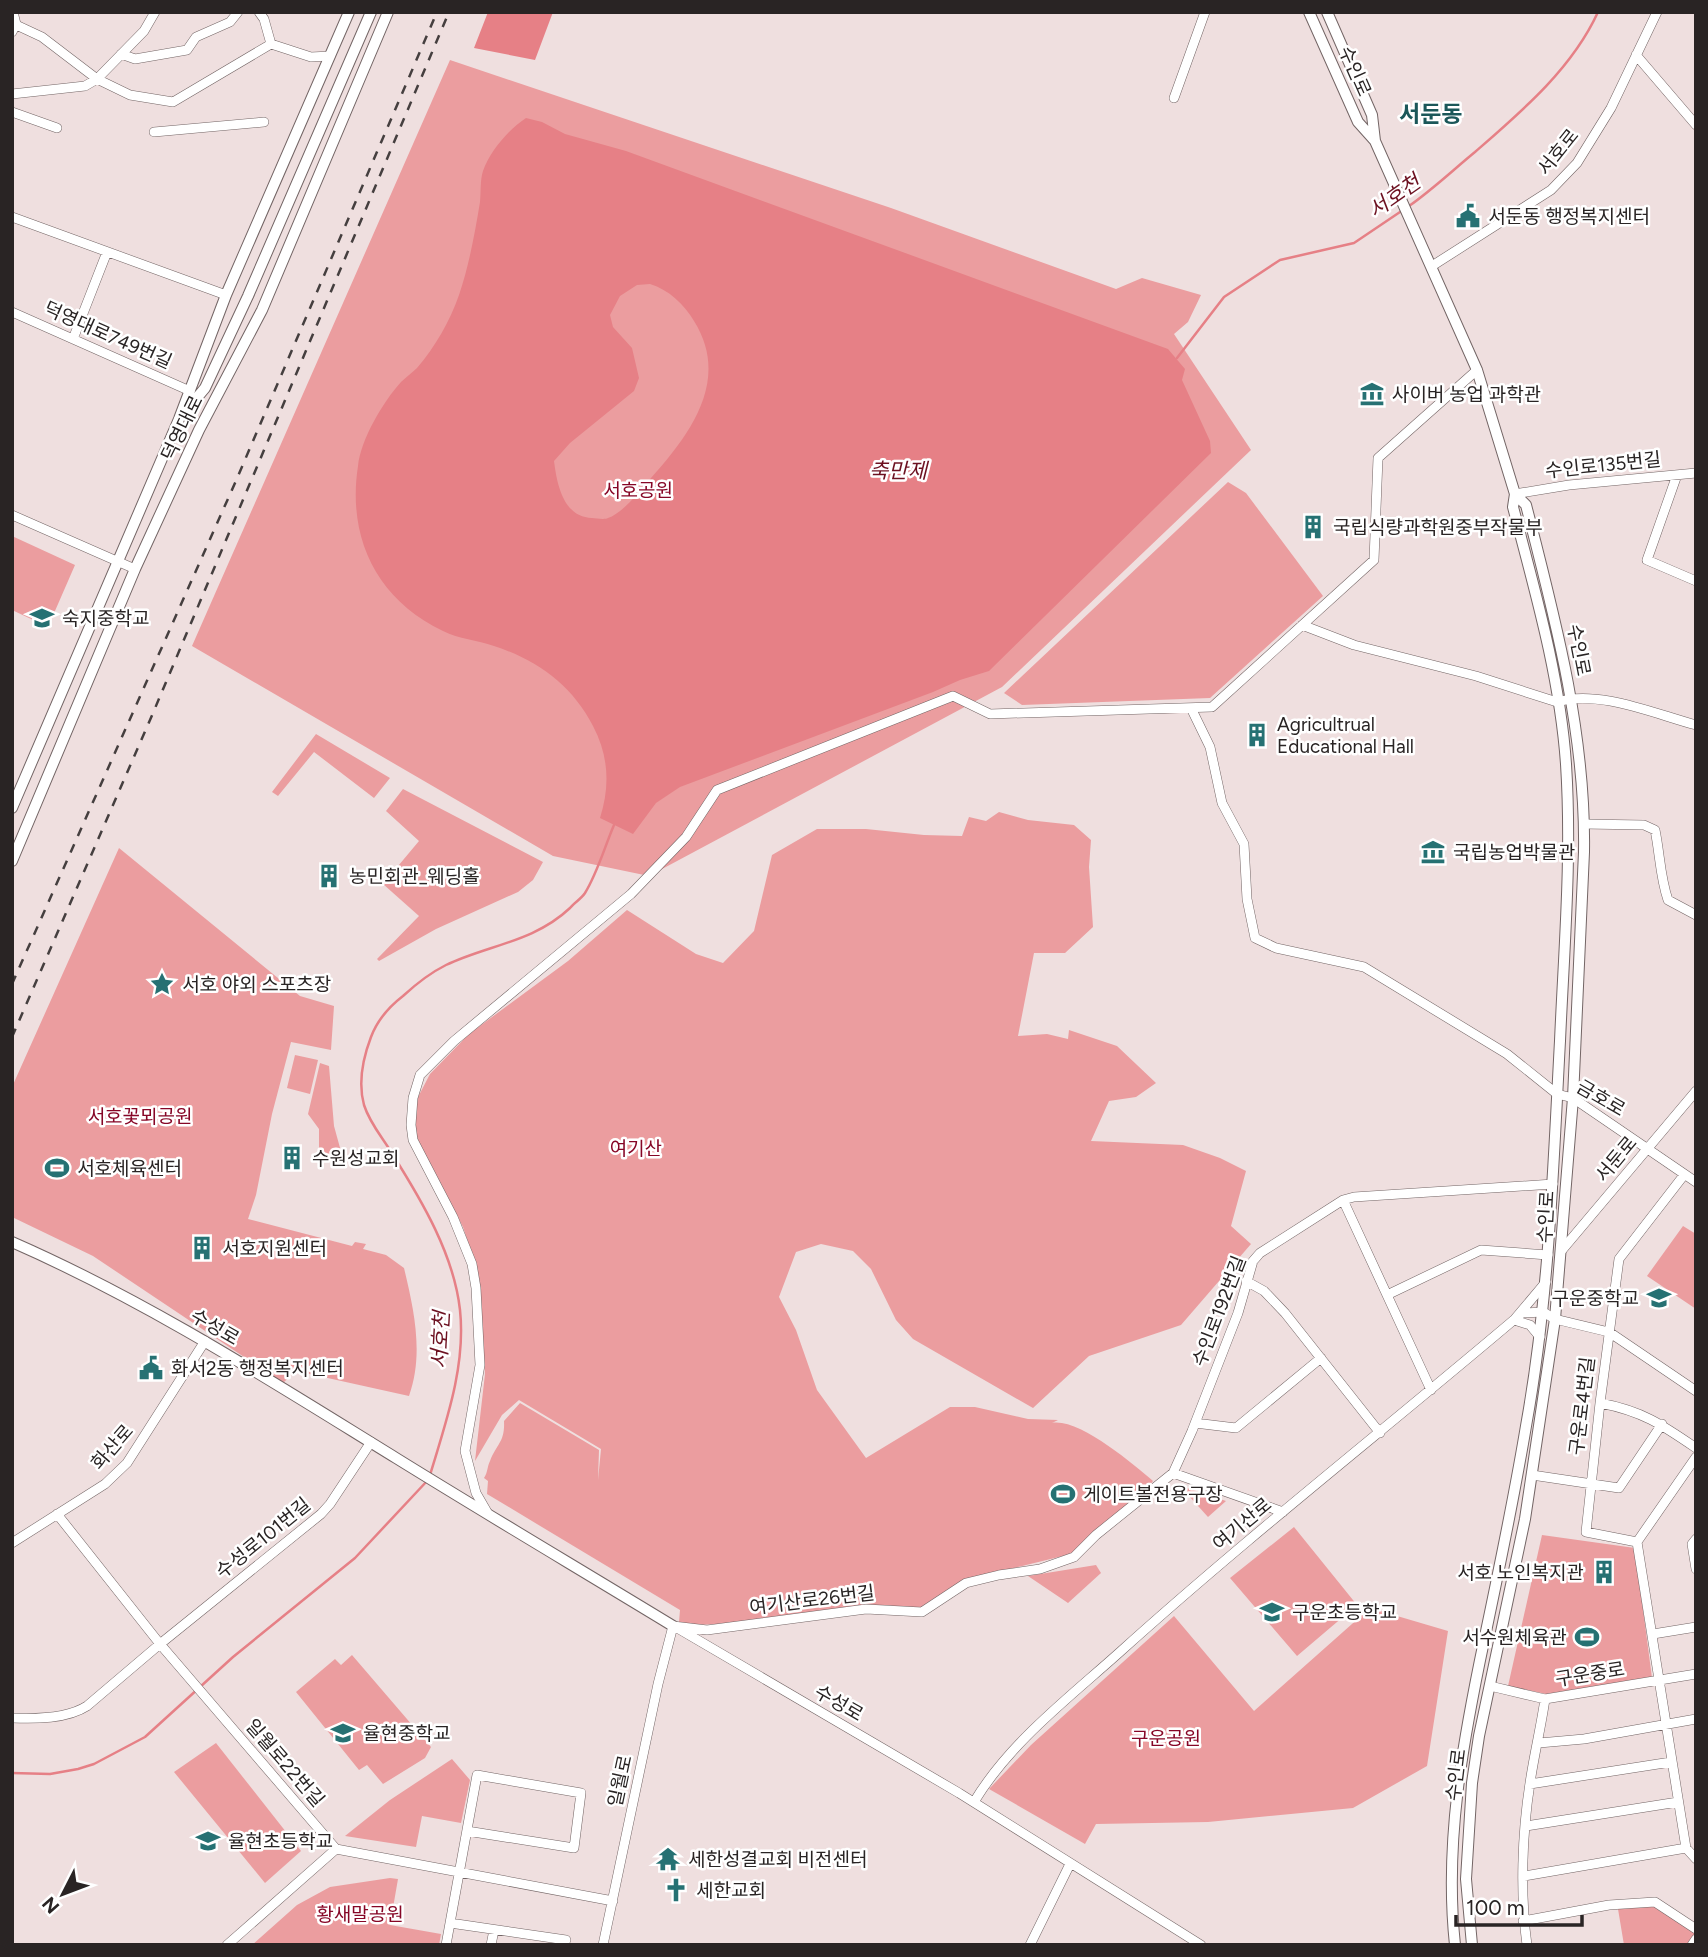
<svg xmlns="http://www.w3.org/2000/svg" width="1708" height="1957" font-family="Figtree,'Noto Sans KR',sans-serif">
	<rect width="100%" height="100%" fill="#efdfdf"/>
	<path fill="#eb9d9f" d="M450,60L891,208L1116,289L1142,278L1201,295L1188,322L1174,334L1251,450L1002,687L649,876L553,856L192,646Z
		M1228,482L1246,493L1323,596L1210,698L1022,705L1004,693Z
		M12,536L75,565L48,627L12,610Z
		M316,734L390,778L374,798L314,752L278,796L272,792Z
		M403,789L543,862L533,880L518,892L436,929L379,961L377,959L419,916L383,884L419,841L386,811Z
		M999,812L1028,820L1074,825L1091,840L1089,867L1093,927L1065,953H1034L1018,1036L1047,1034L1068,1039L1069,1030L1117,1046L1156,1083L1136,1097L1109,1101L1091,1141L1183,1145L1220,1158L1246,1171L1231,1226L1251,1244L1181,1325L1089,1356L1033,1408L913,1339L896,1320L871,1269L853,1251L821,1244L796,1252L779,1297L796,1330L817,1390L866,1458L950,1407H975L1028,1419L1058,1420L1052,1423C1079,1418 1133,1464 1153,1481L1144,1493L1071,1554L965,1580L921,1610L885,1605L739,1623L695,1625L679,1622L680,1610L487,1494L488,1481L484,1478C488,1472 487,1467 490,1461C497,1443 505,1442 504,1421L520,1403L599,1450L598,1480L601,1449L519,1400L502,1415L475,1461L485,1374L478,1273L463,1227L422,1150L415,1132L417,1099L430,1074L469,1034L568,961L627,910L696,954L723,963L754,931L772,855L817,829H866L924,835L962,836L969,817L986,821Z
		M119,848L300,996L334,1006L331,1050L291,1042L272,1114L256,1195L248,1219L352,1246L355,1242L366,1244L363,1249L386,1255L404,1268C414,1310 424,1354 409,1396L296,1371L283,1383L93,1256L12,1217V1087Z
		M295,1055L318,1060L310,1094L287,1088Z
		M320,1063L329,1066L334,1126L345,1166L319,1158V1129L308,1114Z
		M1683,1226L1696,1234V1309L1647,1276Z
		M1179,1485L1226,1501L1208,1517Z
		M1294,1527L1357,1605L1297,1656L1230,1578Z
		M1542,1535L1635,1548L1652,1678L1546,1694L1508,1686Z
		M1096,1565L1101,1573L1068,1603L1028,1576Z
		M1370,1608L1448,1631L1427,1766L1353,1808L1208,1822L1096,1824L1085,1844L989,1789L1031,1745L1174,1616L1254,1711Z
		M352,1655L431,1747L425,1758L383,1784L367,1765L359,1770L296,1692L335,1659L341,1665Z
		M216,1743L301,1851L265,1883L174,1772Z
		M452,1759L470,1780L461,1823L422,1816L416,1847L345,1836L390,1800Z
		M390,1878L398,1879L390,1925L441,1934L439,1945H252L297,1905L330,1887Z
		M1654,1906L1696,1932L1689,1945H1624L1618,1909Z"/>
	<path fill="#e68086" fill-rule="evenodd" d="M488,12H553L535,60L474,48Z
		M526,118L542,122L565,134L626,151L1168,349L1185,369L1182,380L1210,441L1211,453L989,671L960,680L933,692L680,787L656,803L633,834L600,818C610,787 609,756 593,726C572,685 537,660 494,646C477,640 459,639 443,631C376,599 347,537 358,466C361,439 383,402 401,382C406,377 412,373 417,368C435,347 450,321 459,295C469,266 475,232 480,202C481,192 480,180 483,171C490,151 509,129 526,118ZM650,284C669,290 684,304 694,321C731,380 690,434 651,478C641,490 623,513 608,518C604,520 596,518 592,518C563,517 557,484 554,461L570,443L634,391L639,378L632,348L613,327L610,315L620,296L637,285Z"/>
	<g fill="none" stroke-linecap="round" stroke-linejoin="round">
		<path stroke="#e68086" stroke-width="2.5" d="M1409,206C1432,190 1453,170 1475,152C1521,112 1572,69 1598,12
			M1177,358L1224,297L1280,260L1354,243L1403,210
			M430,1475C446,1422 466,1366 460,1310C454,1255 422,1201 393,1155C383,1138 370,1124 364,1105C358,1083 363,1058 371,1037C377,1021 390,1006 403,996C416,984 430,973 446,965C488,945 534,942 570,908C574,903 581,899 585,893C597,874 605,846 614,825
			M12,1773L50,1774L78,1769L94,1764L145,1737L233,1657L355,1558L427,1481"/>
		<g stroke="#736565" stroke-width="10">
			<path id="minor" d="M259,12L264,19L271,44
				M12,23L42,37L97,79L130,95L173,102L271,44
				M12,32L16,24L13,12
				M271,44L311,57L330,56
				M121,54L135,59L187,50L196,37L230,22L238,12
				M1636,55L1696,125
				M12,94L85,86L97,79L144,31L155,12
				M1174,98L1205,12
				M12,112L57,128
				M154,132L264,122
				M12,217L226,295
				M1432,266L1551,190L1577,163L1611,108L1657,12
				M12,312L190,391
				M73,339L107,252
				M1677,475L1647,560L1696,581
				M1515,494L1569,485L1696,473
				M12,515L135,569
				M1302,625L1354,645L1476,676L1557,702C1597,689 1655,714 1696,725
				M1191,708L1210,747L1222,803L1244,844L1247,899L1255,938L1276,948L1364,967L1507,1054L1557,1094L1573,1098L1696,1182
				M1584,824L1644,825L1655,830C1660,854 1660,877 1668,900L1696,915
				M1343,1200L1431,1390
				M1562,1250L1696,1091
				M1246,1281L1264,1291L1285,1313L1380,1433
				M1387,1295L1481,1250L1548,1255
				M1540,1337L1530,1325L1514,1320L1546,1282
				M1600,1403C1642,1411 1661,1424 1696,1448
				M1195,1423L1236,1428L1321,1358
				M1696,1457L1637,1542L1686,1848L1696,1859
				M1173,1473L1192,1431L1238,1313L1253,1261L1260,1253L1343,1200L1354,1197L1553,1184
				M1532,1475L1619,1488L1662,1424
				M487,1512L476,1493L465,1451L480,1365L476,1288L472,1264L453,1217L413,1140L411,1125L413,1098L420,1075L454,1041L631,894L686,837L717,790L953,696L990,714L1212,707L1374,560L1378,458L1477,370
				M57,1514L160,1644L336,1849L613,1901
				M1696,1539L1692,1544L1696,1569
				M1637,1542L1586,1532L1600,1403L1619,1259L1684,1175
				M12,1543L105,1484L127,1463L205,1341
				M673,1626L707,1630L866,1609L922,1612L966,1583L999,1575L1040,1569L1074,1557L1096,1535L1173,1473L1283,1512
				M679,1629L959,1793L1201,1945
				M1653,1634L1696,1627
				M1490,1686L1545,1699L1696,1674
				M12,1718C35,1719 67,1719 87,1706L160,1644L321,1514L330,1504L371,1442
				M1539,1743L1584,1739L1696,1719
				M1530,1784L1671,1762
				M974,1802C1010,1742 1070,1697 1121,1651C1251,1534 1389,1426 1522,1313L1543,1312L1555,1319L1609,1332L1696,1391
				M1526,1826L1678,1802
				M1524,1876L1686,1848
				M1523,1921L1609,1905L1655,1902L1696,1929
				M450,1923L566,1940
				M227,1945L336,1849
				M446,1945L477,1775L581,1793L574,1848L467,1831
				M491,1945L494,1930
				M603,1945L658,1684L673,1626
				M1030,1945L1070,1864
				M1527,1945C1520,1894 1522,1834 1530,1783C1534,1755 1541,1727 1545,1699
				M1692,1945L1696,1939"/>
		</g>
		<g stroke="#736565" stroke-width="12">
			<path id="major" d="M1309,12L1358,122L1375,141L1477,370L1515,494L1513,507C1535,591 1560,677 1566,764C1572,857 1564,948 1560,1041C1553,1170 1549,1299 1526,1426C1514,1498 1499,1570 1484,1641C1463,1741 1444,1842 1455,1945
				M1327,12L1372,115L1375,141
				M185,412L205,388L248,296L371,12
				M12,808L179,419L226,295L349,12
				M12,861L135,569L199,430L262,310L388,12
				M12,1242C147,1301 271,1381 396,1458C488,1515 581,1570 673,1626
				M1472,1945L1466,1879L1472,1783L1479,1736L1525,1519L1555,1319L1573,1098L1584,852C1586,734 1555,618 1526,505L1515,494"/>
		</g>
		<use href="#minor" stroke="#fff" stroke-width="9"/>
		<use href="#major" stroke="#fff" stroke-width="10"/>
		<path stroke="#453f3f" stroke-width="2.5" stroke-dasharray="9 9" stroke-linecap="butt" d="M12,984L235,483L437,12
			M12,1037L153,713L449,12"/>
	</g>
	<defs>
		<g id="civic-bare" transform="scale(1.89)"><path d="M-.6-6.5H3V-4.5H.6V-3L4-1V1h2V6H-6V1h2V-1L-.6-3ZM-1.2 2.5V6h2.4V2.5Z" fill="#267173" stroke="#fff" stroke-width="2.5" paint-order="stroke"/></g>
		<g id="museum-bare" transform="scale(1.89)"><path d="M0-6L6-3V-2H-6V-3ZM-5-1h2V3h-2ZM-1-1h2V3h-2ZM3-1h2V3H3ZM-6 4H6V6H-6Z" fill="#267173" stroke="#fff" stroke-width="2.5" paint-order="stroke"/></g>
		<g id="building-bare" transform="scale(1.89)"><path d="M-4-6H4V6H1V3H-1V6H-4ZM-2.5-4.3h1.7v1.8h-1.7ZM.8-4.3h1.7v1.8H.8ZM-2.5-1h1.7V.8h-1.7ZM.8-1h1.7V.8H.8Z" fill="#267173" stroke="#fff" stroke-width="2.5" paint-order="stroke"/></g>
		<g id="school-bare" transform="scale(1.89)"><path d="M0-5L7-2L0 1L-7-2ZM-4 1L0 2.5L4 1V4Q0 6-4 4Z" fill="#267173" stroke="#fff" stroke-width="2.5" paint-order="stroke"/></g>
		<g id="sight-bare" transform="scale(1.89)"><path d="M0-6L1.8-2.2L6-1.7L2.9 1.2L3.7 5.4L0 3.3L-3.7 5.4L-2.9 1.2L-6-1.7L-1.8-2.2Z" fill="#267173" stroke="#fff" stroke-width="2.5" paint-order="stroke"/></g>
		<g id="stadium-bare" transform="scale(1.89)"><path d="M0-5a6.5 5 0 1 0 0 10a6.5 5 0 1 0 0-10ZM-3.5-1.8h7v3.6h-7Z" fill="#267173" stroke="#fff" stroke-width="2.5" paint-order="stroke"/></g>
		<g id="temple-bare" transform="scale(1.89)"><path d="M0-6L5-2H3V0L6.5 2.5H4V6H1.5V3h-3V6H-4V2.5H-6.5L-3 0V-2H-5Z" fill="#267173" stroke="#fff" stroke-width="2.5" paint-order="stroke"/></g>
		<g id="church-bare" transform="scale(1.89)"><path d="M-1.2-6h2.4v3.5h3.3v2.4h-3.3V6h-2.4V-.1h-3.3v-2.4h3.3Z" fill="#267173" stroke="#fff" stroke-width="2.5" paint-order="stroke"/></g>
	</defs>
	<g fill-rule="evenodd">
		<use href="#civic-bare" x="1468" y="216"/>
		<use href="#museum-bare" x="1372" y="394"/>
		<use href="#building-bare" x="1313" y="527"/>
		<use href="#school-bare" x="42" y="618"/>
		<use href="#building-bare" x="1257" y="735"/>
		<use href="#museum-bare" x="1433" y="852"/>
		<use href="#building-bare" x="329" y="876"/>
		<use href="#sight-bare" x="162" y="984"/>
		<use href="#building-bare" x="292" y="1158"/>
		<use href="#stadium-bare" x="57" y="1168"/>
		<use href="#building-bare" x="202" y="1248"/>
		<use href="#school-bare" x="1659" y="1298"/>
		<use href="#civic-bare" x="151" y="1368"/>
		<use href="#stadium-bare" x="1063" y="1494"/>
		<use href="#building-bare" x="1604" y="1572"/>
		<use href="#school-bare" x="1272" y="1612"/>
		<use href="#stadium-bare" x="1587" y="1637"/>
		<use href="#school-bare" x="343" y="1733"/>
		<use href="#school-bare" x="208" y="1841"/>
		<use href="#temple-bare" x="668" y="1859"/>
		<use href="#church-bare" x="676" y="1890"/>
	</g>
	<g text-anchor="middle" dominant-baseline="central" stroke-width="5" stroke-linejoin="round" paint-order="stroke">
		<g font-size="19" fill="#292424" stroke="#fff">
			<text transform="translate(1355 71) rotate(66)">수인로</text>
			<text transform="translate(1558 152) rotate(-51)">서호로</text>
			<text transform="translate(108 335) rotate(24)">덕영대로749번길</text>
			<text transform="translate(182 428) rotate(-64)">덕영대로</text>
			<text transform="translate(1603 465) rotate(-6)">수인로135번길</text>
			<text transform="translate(1579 650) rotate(79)">수인로</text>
			<text transform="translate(1601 1098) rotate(30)">금호로</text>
			<text transform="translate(1616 1159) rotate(-50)">서둔로</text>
			<text transform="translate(1546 1217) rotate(-87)">수인로</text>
			<text transform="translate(1219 1311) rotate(-69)">수인로192번길</text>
			<text transform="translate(215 1327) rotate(30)">수성로</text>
			<text transform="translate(1582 1406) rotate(-83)">구운로4번길</text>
			<text transform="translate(112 1447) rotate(-49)">화산로</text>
			<text transform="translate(1242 1524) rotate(-40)">여기산로</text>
			<text transform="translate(263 1538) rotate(-39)">수성로101번길</text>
			<text transform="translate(812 1600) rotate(-7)">여기산로26번길</text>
			<text transform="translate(1590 1674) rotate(-9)">구운중로</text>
			<text transform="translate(839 1703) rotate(30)">수성로</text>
			<text transform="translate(285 1763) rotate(49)">일월로22번길</text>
			<text transform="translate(1456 1775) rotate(-83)">수인로</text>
			<text transform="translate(620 1781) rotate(-78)">일월로</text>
		</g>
		<g font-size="19" fill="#292424" stroke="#fff" text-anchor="start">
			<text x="1488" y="216">서둔동 행정복지센터</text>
			<text x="1392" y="394">사이버 농업 과학관</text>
			<text x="1333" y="527">국립식량과학원중부작물부</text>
			<text x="62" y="618">숙지중학교</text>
			<text x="1277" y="724">Agricultrual<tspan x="1277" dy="22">Educational Hall</tspan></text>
			<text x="1453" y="852">국립농업박물관</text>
			<text x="349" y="876">농민회관_웨딩홀</text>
			<text x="182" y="984">서호 야외 스포츠장</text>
			<text x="312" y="1158">수원성교회</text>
			<text x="77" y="1168">서호체육센터</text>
			<text x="222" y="1248">서호지원센터</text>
			<text x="1639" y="1298" text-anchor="end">구운중학교</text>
			<text x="171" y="1368">화서2동 행정복지센터</text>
			<text x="1083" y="1494">게이트볼전용구장</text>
			<text x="1584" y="1572" text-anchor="end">서호 노인복지관</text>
			<text x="1292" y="1612">구운초등학교</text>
			<text x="1567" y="1637" text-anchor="end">서수원체육관</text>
			<text x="363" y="1733">율현중학교</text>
			<text x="228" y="1841">율현초등학교</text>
			<text x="688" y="1859">세한성결교회 비전센터</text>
			<text x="696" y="1890">세한교회</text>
		</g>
		<g font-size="19" fill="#860626" stroke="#fff">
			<text x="638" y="490">서호공원</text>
			<text x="140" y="1116">서호꽃뫼공원</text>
			<text x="636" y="1148">여기산</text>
			<text x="1166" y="1738">구운공원</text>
			<text x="360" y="1914">황새말공원</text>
		</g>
		<g font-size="21" font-style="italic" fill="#6d1121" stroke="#fff">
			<text transform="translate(1394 196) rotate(-35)">서호천</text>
			<text x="898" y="470">축만제</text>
			<text transform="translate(440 1340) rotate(-87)">서호천</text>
		</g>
		<g font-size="23" font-weight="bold" fill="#1b5759" stroke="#fff">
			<text x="1431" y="114">서둔동</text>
		</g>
	</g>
	<rect width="1708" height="1957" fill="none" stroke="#292424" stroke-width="28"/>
	<g transform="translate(63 1894) rotate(228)" stroke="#ffffff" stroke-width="5" paint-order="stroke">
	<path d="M0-5L12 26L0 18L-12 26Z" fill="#292424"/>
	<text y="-10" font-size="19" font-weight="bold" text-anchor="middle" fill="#292424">N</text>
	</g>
	<path d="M1456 1915v10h126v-10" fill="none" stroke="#292424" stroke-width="3.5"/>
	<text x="1466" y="1915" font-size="21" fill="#292424" stroke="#ffffff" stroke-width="5" paint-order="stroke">100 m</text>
</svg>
